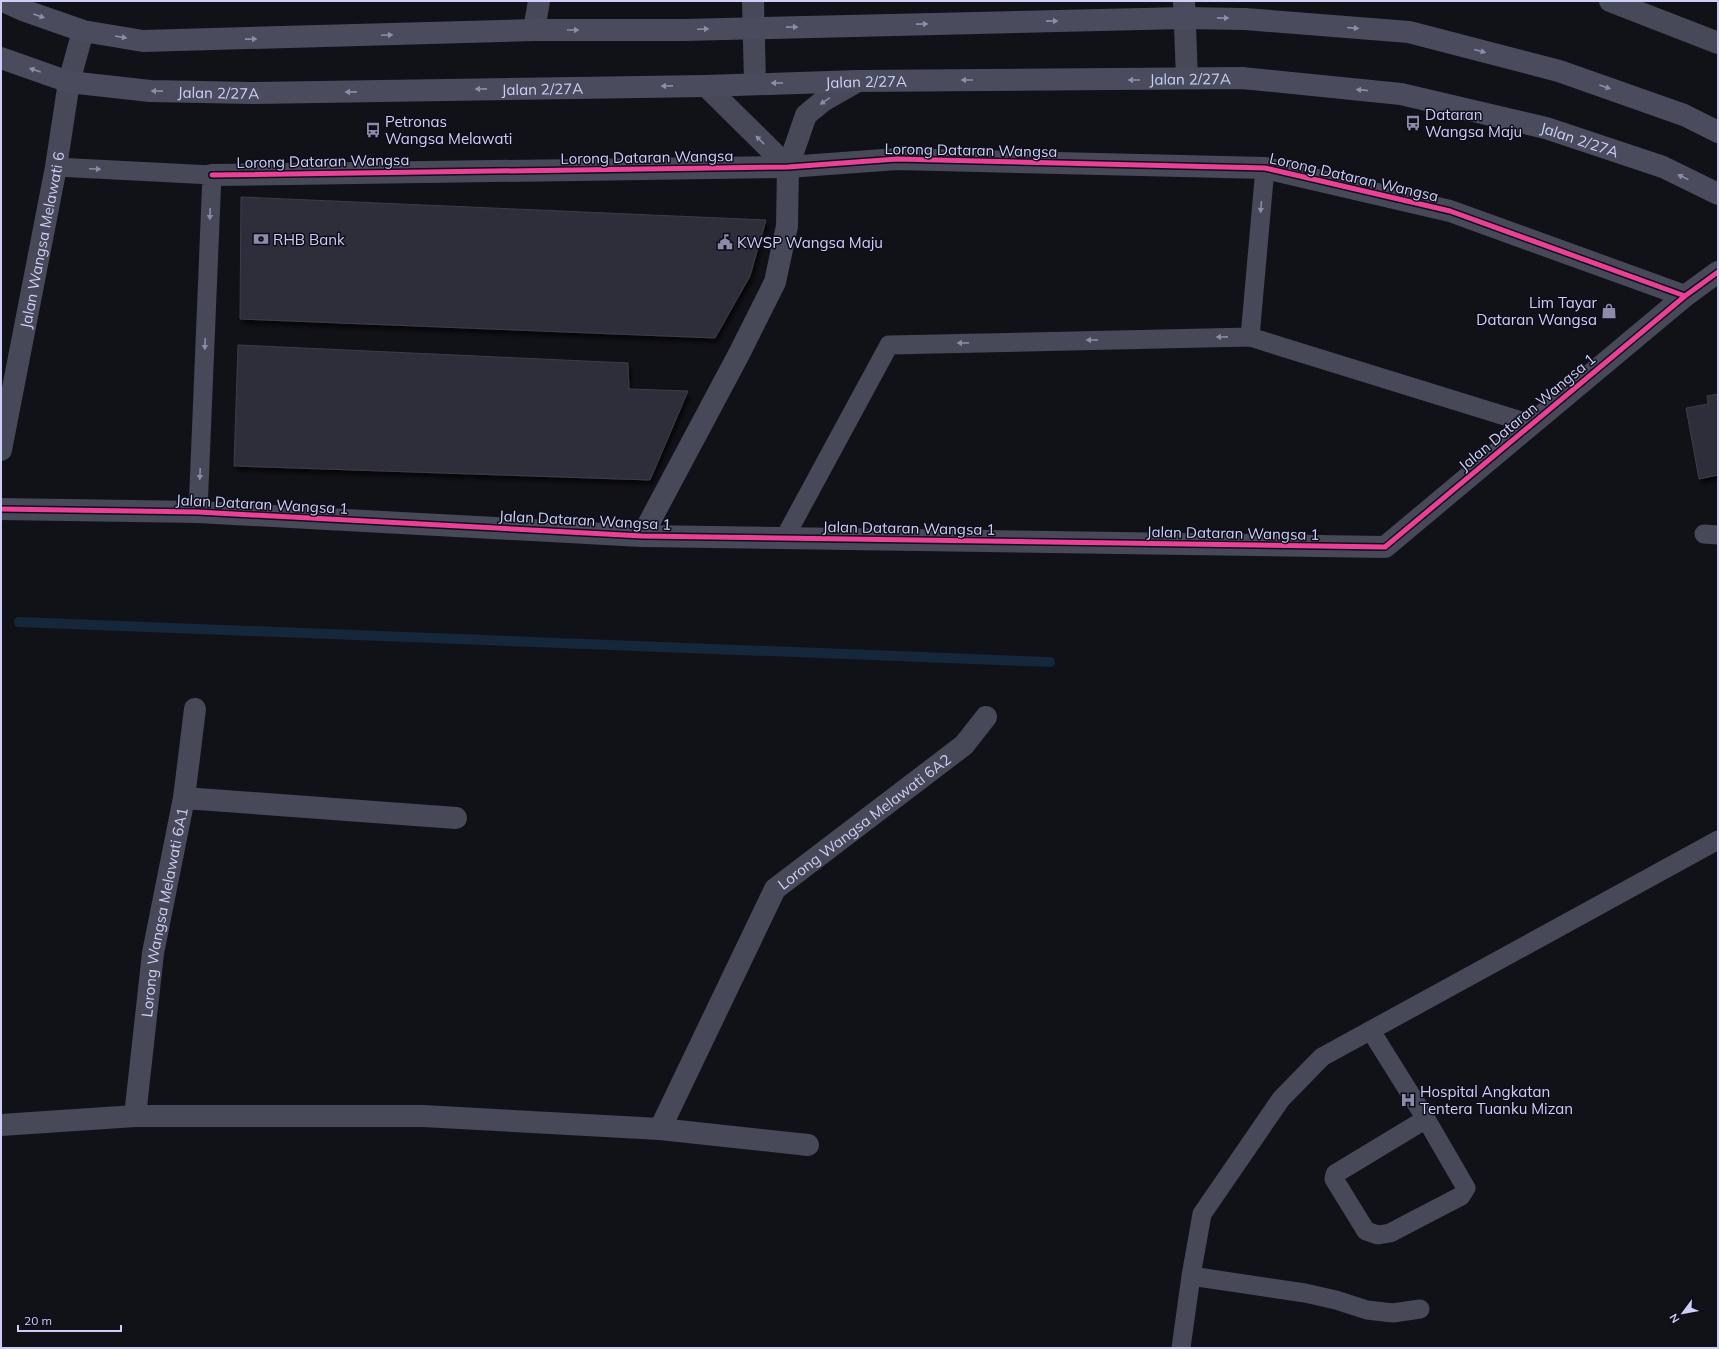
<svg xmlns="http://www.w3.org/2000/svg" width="1719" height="1349" font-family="Mulish,sans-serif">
	<defs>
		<filter id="shadow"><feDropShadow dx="2.5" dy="4.5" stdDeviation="2" flood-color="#0009"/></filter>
	</defs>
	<rect width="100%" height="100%" fill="#111118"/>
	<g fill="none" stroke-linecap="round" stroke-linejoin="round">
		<path stroke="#14273b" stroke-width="10" d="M19,622L1050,662"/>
	</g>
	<path fill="#2f2e3a" stroke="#3c3c4b" filter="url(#shadow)" d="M241,197L766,220L750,276L715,338L240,319Z
		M238,345L628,363L629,389L688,391L650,480L234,466Z
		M1718,394V475L1699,479L1686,408L1708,404L1707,396Z"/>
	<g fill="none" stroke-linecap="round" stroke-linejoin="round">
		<path stroke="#474858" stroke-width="19" d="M56,167L212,175L198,512
			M1250,337L1531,424
			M1704,534L1718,535
			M785,537L889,345L1250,337L1265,168
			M1371,1031L1426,1119L1466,1188L1461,1196L1390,1233L1378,1235L1366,1231L1334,1179L1335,1174L1426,1119
			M1191,1276L1305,1293L1336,1300L1367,1310L1393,1313L1420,1309
			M1181,1348L1191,1276L1202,1214L1281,1099L1322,1057L1718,840"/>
		<g stroke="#474858" stroke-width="22">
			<path d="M1184,1L1187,78"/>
			<path d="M1610,1L1718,43"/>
			<path d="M534,30L539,1"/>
			<path d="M706,86L788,167"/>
			<path d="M212,175L788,167L897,159L1265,168L1450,211L1685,296"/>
			<path id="s1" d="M1,450L56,167L69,82L83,31"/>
			<path d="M1,509L198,512L642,536L1385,547L1685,296L1718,272"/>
			<path d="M642,536L739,354L775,282L787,226L788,167L806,115L823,101L858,81"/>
			<path d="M184,798L456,818"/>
			<path id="s2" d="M135,1116L153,953L184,798L195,709"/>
			<path d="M1,1125L135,1116H423L660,1129L808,1145"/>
			<path id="s3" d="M660,1129L775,889L964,745L986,717"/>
		</g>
		<path stroke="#474858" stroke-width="22" d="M753,1L755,83"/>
		<g stroke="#4a4c5e" stroke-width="22">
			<path d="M3,1L23,10L83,31L143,41L534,30H684L1184,18L1245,19L1409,32L1559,71L1684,115L1718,132"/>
			<path id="s4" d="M1,58L69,82L150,91L252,93L706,86L858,81L1242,78L1401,94L1546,128L1663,167L1718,194"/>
		</g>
		<g stroke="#0e0e1b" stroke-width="8">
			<path id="cycleway" d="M212,175L788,167L897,159L1265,168L1450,211L1685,296
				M1,509L198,512L642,536L1385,547L1685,296L1718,272"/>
		</g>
		<use href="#cycleway" stroke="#ea4096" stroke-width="5"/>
	</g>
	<defs><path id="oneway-solid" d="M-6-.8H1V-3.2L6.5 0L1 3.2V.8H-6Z"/></defs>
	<g fill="#8c8eab">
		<use href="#oneway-solid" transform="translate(39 16) rotate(19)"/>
		<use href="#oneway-solid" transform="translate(1223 18) rotate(1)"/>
		<use href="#oneway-solid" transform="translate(1052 21) rotate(-1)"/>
		<use href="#oneway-solid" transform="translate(922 24) rotate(-1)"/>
		<use href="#oneway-solid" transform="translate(792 27) rotate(-1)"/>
		<use href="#oneway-solid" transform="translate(1353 28) rotate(5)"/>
		<use href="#oneway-solid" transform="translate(703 29) rotate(-2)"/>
		<use href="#oneway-solid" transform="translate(573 30)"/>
		<use href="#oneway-solid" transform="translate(387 35) rotate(-2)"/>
		<use href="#oneway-solid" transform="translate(121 37) rotate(10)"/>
		<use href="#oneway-solid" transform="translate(251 39) rotate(-1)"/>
		<use href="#oneway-solid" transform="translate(1480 51) rotate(15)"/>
		<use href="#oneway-solid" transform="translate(35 70) rotate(-161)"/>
		<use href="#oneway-solid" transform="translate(967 80) rotate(180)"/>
		<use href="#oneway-solid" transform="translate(1134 80) rotate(180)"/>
		<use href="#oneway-solid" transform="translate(777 83) rotate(180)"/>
		<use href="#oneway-solid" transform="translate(667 86) rotate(179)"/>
		<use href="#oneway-solid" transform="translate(1605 87) rotate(19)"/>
		<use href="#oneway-solid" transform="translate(481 89) rotate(179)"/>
		<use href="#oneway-solid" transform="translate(1362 90) rotate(-175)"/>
		<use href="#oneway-solid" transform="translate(157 91) rotate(-179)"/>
		<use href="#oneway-solid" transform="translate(351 92) rotate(179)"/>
		<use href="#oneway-solid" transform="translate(1683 177) rotate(-154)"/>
	</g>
	<g fill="#8a8ca8">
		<use href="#oneway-solid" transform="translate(825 101) rotate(146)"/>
		<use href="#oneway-solid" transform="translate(760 140) rotate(-135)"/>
		<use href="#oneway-solid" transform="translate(95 169) rotate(3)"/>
		<use href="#oneway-solid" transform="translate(1261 207) rotate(95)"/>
		<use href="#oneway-solid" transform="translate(210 214) rotate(92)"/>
		<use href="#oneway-solid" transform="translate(1222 337) rotate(179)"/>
		<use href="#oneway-solid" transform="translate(1092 340) rotate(179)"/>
		<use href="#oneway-solid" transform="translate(963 343) rotate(179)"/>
		<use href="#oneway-solid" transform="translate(205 344) rotate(92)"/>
		<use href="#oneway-solid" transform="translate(200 474) rotate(92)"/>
	</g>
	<defs>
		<g id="bus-bare" transform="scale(1.2)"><path d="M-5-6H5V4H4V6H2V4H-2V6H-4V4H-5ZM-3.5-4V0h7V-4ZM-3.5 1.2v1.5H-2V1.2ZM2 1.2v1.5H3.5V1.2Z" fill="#8c8caa" stroke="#0e0e1b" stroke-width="2.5" paint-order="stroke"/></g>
		<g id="bank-bare" transform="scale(1.2)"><path d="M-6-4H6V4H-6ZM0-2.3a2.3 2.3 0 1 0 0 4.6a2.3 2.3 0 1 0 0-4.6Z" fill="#8c8caa" stroke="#0e0e1b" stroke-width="2.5" paint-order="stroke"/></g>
		<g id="civic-bare" transform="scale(1.2)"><path d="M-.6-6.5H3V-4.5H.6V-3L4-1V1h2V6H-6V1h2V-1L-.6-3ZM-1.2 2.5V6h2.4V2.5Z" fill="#8c8caa" stroke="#0e0e1b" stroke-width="2.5" paint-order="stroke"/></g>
		<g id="shop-bare" transform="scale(1.2)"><path d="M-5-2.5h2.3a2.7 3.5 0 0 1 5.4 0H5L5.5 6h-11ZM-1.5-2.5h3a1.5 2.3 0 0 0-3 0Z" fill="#8c8caa" stroke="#0e0e1b" stroke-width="2.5" paint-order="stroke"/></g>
		<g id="hospital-bare" transform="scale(1.2)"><path d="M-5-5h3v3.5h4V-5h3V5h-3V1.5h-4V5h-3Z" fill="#8c8caa" stroke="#0e0e1b" stroke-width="2.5" paint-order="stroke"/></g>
	</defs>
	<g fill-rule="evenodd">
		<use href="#bus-bare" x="1413" y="123"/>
		<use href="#bus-bare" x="373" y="130"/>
		<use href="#bank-bare" x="261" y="239"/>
		<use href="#civic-bare" x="725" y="242"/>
		<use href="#shop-bare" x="1609" y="311"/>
		<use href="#hospital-bare" x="1408" y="1100"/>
	</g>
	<g text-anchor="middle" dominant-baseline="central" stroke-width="3" stroke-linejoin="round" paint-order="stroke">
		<g font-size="15" fill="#cecff8" stroke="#0e0e1b">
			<text stroke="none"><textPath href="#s4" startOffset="1194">Jalan 2/27A</textPath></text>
			<text stroke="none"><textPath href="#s4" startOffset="870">Jalan 2/27A</textPath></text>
			<text stroke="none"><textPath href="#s4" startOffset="546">Jalan 2/27A</textPath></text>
			<text stroke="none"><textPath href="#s4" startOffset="222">Jalan 2/27A</textPath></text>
			<text stroke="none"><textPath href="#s4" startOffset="1590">Jalan 2/27A</textPath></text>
			<text transform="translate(971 150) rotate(1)">Lorong Dataran Wangsa</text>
			<text transform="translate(647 157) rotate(-1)">Lorong Dataran Wangsa</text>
			<text transform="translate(323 161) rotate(-1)">Lorong Dataran Wangsa</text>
			<text transform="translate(1354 177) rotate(13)">Lorong Dataran Wangsa</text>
			<text stroke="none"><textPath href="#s1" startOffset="214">Jalan Wangsa Melawati 6</textPath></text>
			<text transform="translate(1527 412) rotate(-40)">Jalan Dataran Wangsa 1</text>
			<text transform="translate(262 504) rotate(3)">Jalan Dataran Wangsa 1</text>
			<text transform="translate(585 520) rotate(3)">Jalan Dataran Wangsa 1</text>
			<text transform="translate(909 528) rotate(1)">Jalan Dataran Wangsa 1</text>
			<text transform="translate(1233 533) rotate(1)">Jalan Dataran Wangsa 1</text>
			<text stroke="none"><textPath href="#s3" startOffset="378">Lorong Wangsa Melawati 6A2</textPath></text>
			<text stroke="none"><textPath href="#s2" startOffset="206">Lorong Wangsa Melawati 6A1</textPath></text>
		</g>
		<g font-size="15" fill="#cecff8" stroke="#0e0e1b" text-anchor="start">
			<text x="1425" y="114">Dataran<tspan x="1425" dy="17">Wangsa Maju</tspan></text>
			<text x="385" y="121">Petronas<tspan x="385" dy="17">Wangsa Melawati</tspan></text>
			<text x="273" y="239">RHB Bank</text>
			<text x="737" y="242">KWSP Wangsa Maju</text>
			<text x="1597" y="302" text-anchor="end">Lim Tayar<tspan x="1597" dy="17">Dataran Wangsa</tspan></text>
			<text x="1420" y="1091">Hospital Angkatan<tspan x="1420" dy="17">Tentera Tuanku Mizan</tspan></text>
		</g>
	</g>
	<rect width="1719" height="1349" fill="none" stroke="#cecff8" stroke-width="4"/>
	<g transform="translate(1683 1313) rotate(238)" stroke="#0e0e1b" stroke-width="3" paint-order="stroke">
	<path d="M0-3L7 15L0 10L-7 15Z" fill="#cecff8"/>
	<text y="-6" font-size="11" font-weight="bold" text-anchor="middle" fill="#cecff8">N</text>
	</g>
	<path d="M18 1325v6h103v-6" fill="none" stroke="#cecff8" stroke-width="2"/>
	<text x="24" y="1325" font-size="12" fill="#cecff8" stroke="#0e0e1b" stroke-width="3" paint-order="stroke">20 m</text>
</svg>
